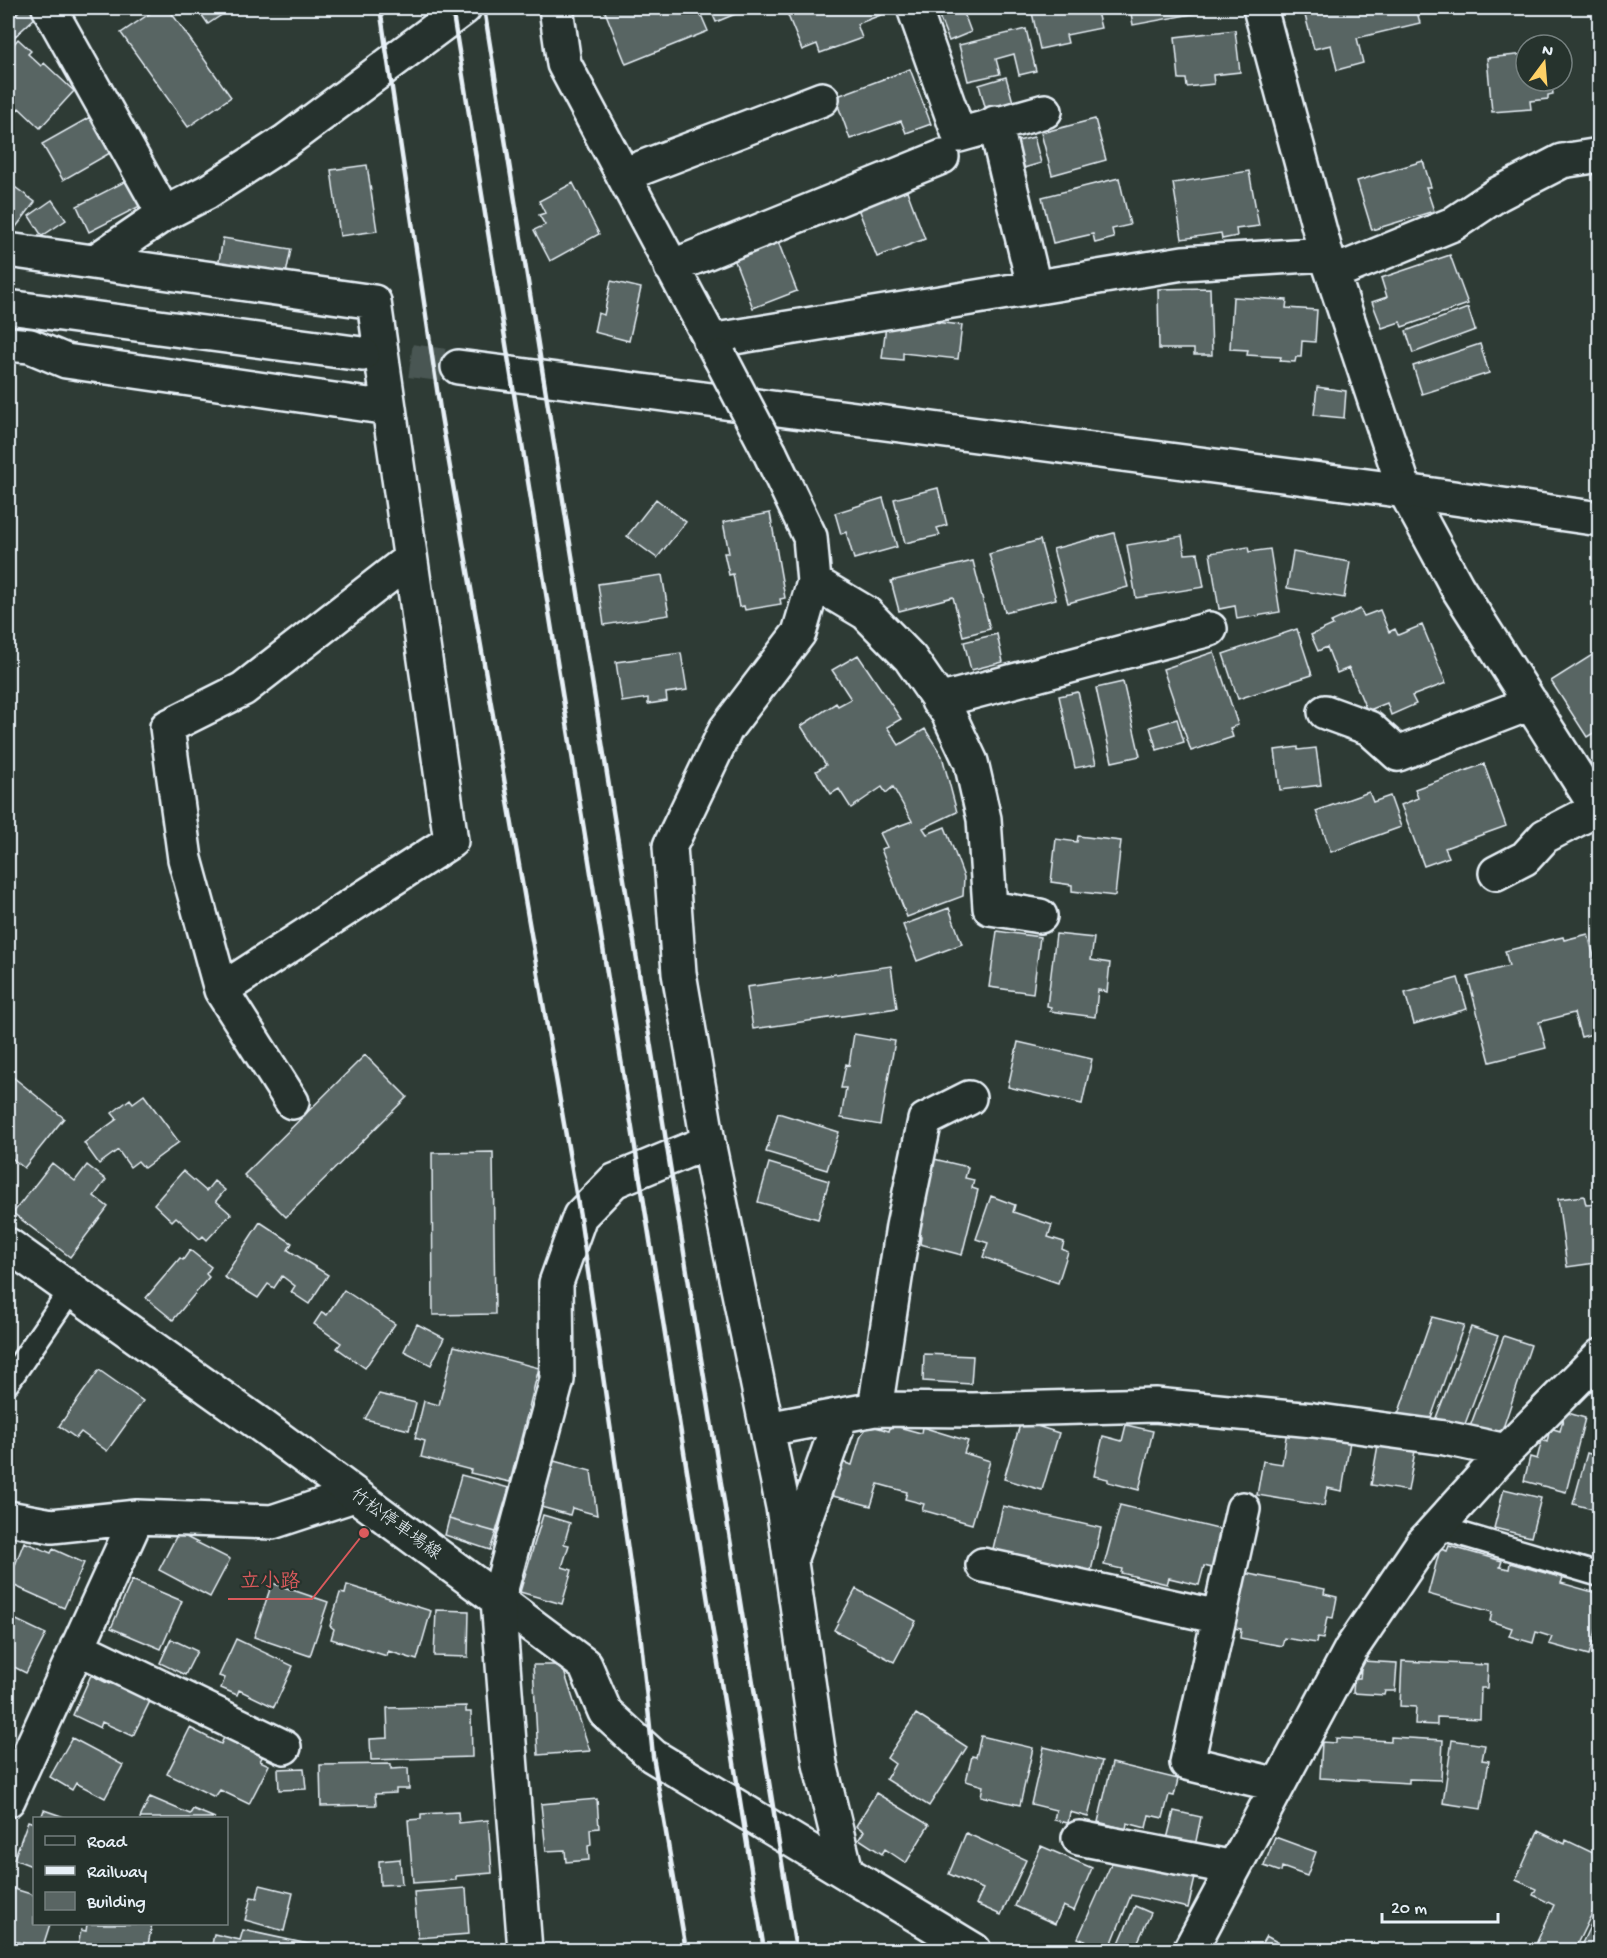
<svg xmlns="http://www.w3.org/2000/svg" width="1607" height="1958" font-family="'Gochi Hand','Klee One',sans-serif">
	<rect width="100%" height="100%" fill="#2e3b35"/>
	<filter id="ink" filterUnits="userSpaceOnUse"><feTurbulence type="fractalNoise" baseFrequency=".0167" numOctaves="2"/><feDisplacementMap in="SourceGraphic" scale="12" xChannelSelector="R" yChannelSelector="G"/><feConvolveMatrix kernelMatrix="1 2 1 2 8 2 1 2 1" color-interpolation-filters="sRGB"/></filter>
	<g filter="url(#ink)">
		<path fill="#596563" stroke="#e8f1f8" stroke-width="1.5" d="M22,8H32L39,14L10,41L8,38V22Z
			M158,8H168L231,97L188,127L121,33Z
			M197,8H232L208,24Z
			M607,8H698L708,31L626,64L604,9Z
			M710,8H750L716,22Z
			M802,8H884L886,13L857,24L862,38L820,53L817,44L802,50L787,13Z
			M958,8H962L971,32L949,41L939,16Z
			M1031,8H1096L1101,28L1066,35L1068,43L1040,49Z
			M1130,8H1197L1198,13L1133,25Z
			M1303,8H1416L1420,23L1357,38L1363,63L1337,70L1331,45L1314,49Z
			M1026,29L1036,71L1019,75L1014,54L996,59L1000,74L968,81L959,45Z
			M1235,30L1240,72L1213,75L1214,84L1187,87L1186,79H1179L1175,37Z
			M18,39L31,51L28,54L41,66L44,63L74,91L40,128L19,108L12,116L8,112V51Z
			M1526,54V81H1551L1553,94L1548,95V99L1530,101L1531,109L1492,112L1487,58Z
			M910,69L931,124L906,133L901,121L850,139L835,97Z
			M1006,77L1013,102L986,110L979,85Z
			M90,117L110,153L63,180L42,144Z
			M1095,119L1106,160L1052,175L1041,133Z
			M1034,137L1041,163L1017,170L1010,143Z
			M1423,161L1431,187H1426L1434,211L1372,230L1357,181Z
			M367,165L377,231L340,236L331,170Z
			M1249,171L1259,226L1236,229L1237,236L1222,239L1221,233L1182,239L1173,183Z
			M1119,178L1130,225L1112,229L1114,238L1095,243L1093,234L1053,243L1042,197Z
			M128,180L142,205L89,232L77,206Z
			M8,182L35,202L10,235L8,233Z
			M573,183L599,234L550,261L534,230L545,225L539,215L545,213L539,201Z
			M906,188L925,239L877,257L857,206Z
			M52,200L66,220L42,236L29,216Z
			M223,238L291,249L285,279L218,267Z
			M777,239L797,291L753,308L733,256Z
			M1450,255L1468,304L1402,327L1400,322L1382,328L1372,302L1387,297L1381,278Z
			M611,281L641,288L629,341L594,332L598,313L604,315Z
			M1210,288L1212,355H1194V349H1159L1158,289Z
			M1233,297L1287,300L1286,308L1317,310L1315,342L1302,341L1301,357H1296L1295,362L1280,361L1281,357L1247,355L1248,350L1230,349Z
			M1468,308L1475,330L1413,353L1406,331Z
			M887,317L962,325L958,359L903,353V360L882,358Z
			M1480,344L1489,373L1422,394L1413,366Z
			M1317,387L1346,391L1344,418L1314,415Z
			M938,488L947,525L937,528L940,535L905,543L894,499Z
			M883,498L897,547L854,559L846,532L841,534L835,513Z
			M656,499L686,522L657,558L627,536Z
			M770,513L785,598L780,599L781,604L745,610L744,606L739,607L733,574L729,575L724,553H729L723,522Z
			M1114,533L1128,587L1068,603L1053,549Z
			M1182,536L1185,554L1198,553L1204,587L1136,598L1127,545Z
			M1040,540L1056,599L1005,612L989,554Z
			M1248,547L1249,552L1270,549L1280,612L1237,619L1235,606L1219,609L1210,553Z
			M1293,552L1350,562L1344,598L1287,588Z
			M973,561L990,629L963,636L953,597L899,611L891,581Z
			M662,575L669,615L604,625L598,584Z
			M1360,609L1364,616L1380,610L1389,632L1395,629L1398,635L1422,625L1446,683L1412,696L1416,704L1391,715L1387,703L1367,711L1349,668L1337,673L1327,647L1318,651L1311,635L1333,625L1331,622Z
			M1297,629L1312,675L1238,699L1223,654Z
			M997,634L1003,662L971,670L964,642Z
			M1600,650V729L1587,737L1551,681Z
			M1214,652L1238,725L1230,728L1233,737L1191,751L1163,669Z
			M681,653L687,690L666,693L667,701L648,704V698L622,702L616,662Z
			M858,655L901,719L887,727L899,745L925,729L942,756L957,812L923,828L927,834L945,827L964,877L963,896L907,917L881,849L887,847L880,833L912,821L893,787L886,793L882,787L851,808L839,789L831,794L816,771L826,765L801,726L836,703L838,706L851,699L832,670Z
			M1123,682L1140,756L1112,762L1096,688Z
			M1078,692L1096,764L1075,768L1059,696Z
			M1177,719L1184,742L1157,750L1150,727Z
			M1298,747V750L1316,748L1321,785L1280,790L1275,750Z
			M1484,764L1506,826L1445,848L1449,857L1424,866L1401,805L1418,798L1415,789Z
			M1369,792L1373,802L1390,796L1401,827L1331,852L1316,811Z
			M1078,836L1121,841L1115,896L1072,891V885L1051,882L1056,839L1077,842Z
			M949,908L962,944L917,961L903,925Z
			M997,931L1040,937L1033,993L989,987Z
			M1056,934L1094,938L1091,960L1110,963L1107,992L1098,990L1095,1017L1050,1011L1051,1007L1047,1006Z
			M1588,934L1596,964L1600,963V1032L1581,1037L1574,1013L1539,1022L1546,1048L1490,1062L1468,977L1509,966L1505,951L1563,937L1564,940Z
			M891,966L897,1008L753,1029L747,987Z
			M1458,978L1467,1009L1414,1024L1405,993Z
			M854,1034L895,1041L880,1125L841,1118L846,1088H841L846,1064L849,1065Z
			M1018,1042L1092,1059L1082,1104L1008,1087Z
			M365,1055L407,1097L286,1217L244,1175Z
			M8,1073L64,1118L24,1168L8,1155Z
			M144,1095L179,1142L144,1168L138,1161L130,1167L118,1150L99,1164L84,1143L117,1119L112,1113L130,1099L133,1103Z
			M778,1113L839,1132L827,1170L766,1152Z
			M493,1152L495,1314L433,1315L432,1153Z
			M934,1159L968,1167L965,1178L974,1180L972,1188L978,1190L962,1255L920,1244L921,1237L915,1235Z
			M52,1163L75,1181L87,1165L106,1180L94,1196L108,1207L70,1257L13,1213Z
			M769,1163L829,1181L818,1219L758,1202Z
			M183,1171L206,1191L214,1181L225,1190L216,1201L231,1214L207,1240L203,1236L200,1239L176,1217L172,1221L154,1204Z
			M991,1196L1015,1205L1013,1212L1052,1225L1048,1237L1064,1242L1062,1249L1068,1252L1058,1283L983,1257L988,1243L976,1239Z
			M1584,1196L1586,1205L1598,1204L1600,1208V1258H1594L1595,1263L1567,1267L1558,1199Z
			M260,1222L292,1243L288,1250L328,1275L309,1304L291,1292L295,1286L282,1276L274,1288L268,1284L258,1298L224,1277Z
			M190,1250L211,1267L206,1274L209,1277L173,1320L146,1298L180,1258L183,1260Z
			M344,1290L395,1324L365,1368L337,1348L341,1343L314,1324L322,1312L327,1315Z
			M1432,1317L1464,1325L1427,1429L1395,1423Z
			M417,1324L444,1338L431,1365L404,1351Z
			M1471,1327L1498,1336L1462,1432L1432,1428Z
			M1504,1336L1531,1345L1500,1437L1468,1432Z
			M454,1346L539,1368L510,1482L470,1473L471,1470L421,1457L425,1441L415,1438L424,1401L439,1405Z
			M924,1354L973,1356L971,1384L923,1381Z
			M99,1370L143,1401L107,1451L81,1432L76,1438L59,1426Z
			M379,1394L416,1403L409,1430L365,1419Z
			M1565,1412L1585,1418L1566,1492L1524,1481L1530,1457L1537,1459L1542,1440L1547,1442L1550,1428L1560,1431Z
			M1021,1421L1059,1433L1042,1490L1004,1479Z
			M869,1425L889,1431L891,1425L921,1433L922,1427L968,1441L964,1453L990,1461L972,1524L922,1510L924,1504L905,1499L907,1492L878,1484L871,1506L829,1495L838,1461L852,1465L861,1435Z
			M1126,1425L1153,1431L1139,1490L1108,1482V1479L1094,1476L1103,1436L1122,1441Z
			M1287,1430L1350,1441L1342,1491L1327,1488L1324,1506L1257,1495L1263,1461L1282,1464Z
			M1379,1439L1416,1445L1408,1491L1371,1485Z
			M1587,1453L1600,1457V1511L1573,1504Z
			M554,1461L591,1471L597,1515L572,1508L570,1515L541,1507Z
			M461,1475L509,1488L496,1532L449,1519Z
			M1504,1489L1541,1498L1531,1537L1494,1528Z
			M1120,1505L1222,1530L1212,1568L1204,1566L1199,1585L1169,1578L1167,1584L1121,1573L1122,1569L1104,1565Z
			M1003,1506L1101,1528L1090,1575L992,1553Z
			M543,1515L570,1523L564,1544L569,1545L562,1567L572,1570L562,1604L520,1592Z
			M449,1519L496,1532L490,1550L445,1535Z
			M178,1533L230,1559L210,1597L159,1570Z
			M24,1542L51,1553L53,1549L84,1563L64,1608L8,1583Z
			M1449,1546L1502,1561L1500,1567L1509,1569L1510,1563L1563,1578L1561,1583L1600,1594V1618L1589,1655L1549,1644L1552,1637L1536,1632L1533,1643L1509,1636L1512,1628L1490,1621L1492,1612L1428,1594L1440,1549L1447,1551Z
			M1244,1573L1325,1589L1324,1594L1337,1597L1333,1618L1327,1617L1323,1639L1317,1638L1316,1643L1284,1638L1282,1646L1240,1638L1241,1629L1233,1628Z
			M132,1580L182,1601L161,1649L111,1628Z
			M272,1583L328,1602L310,1656L254,1637Z
			M347,1585L431,1611L417,1660L388,1651L387,1656L331,1639L334,1629L330,1626L340,1593L345,1594Z
			M856,1589L916,1621L894,1662L834,1630Z
			M436,1610L469,1611L468,1657L434,1656Z
			M8,1616L46,1634L26,1673L8,1664Z
			M171,1639L197,1651L185,1675L160,1663Z
			M236,1639L293,1666L274,1707L239,1690L237,1695L221,1688L225,1678L219,1676Z
			M1362,1661L1397,1663L1395,1691H1385L1384,1695L1353,1693L1354,1678H1360Z
			M1402,1661L1488,1665L1487,1688H1481L1480,1719L1437,1717V1725L1415,1724L1416,1707L1400,1706Z
			M533,1665H562L590,1751L538,1755Z
			M91,1675L109,1684L112,1679L152,1697L133,1736L102,1722L100,1728L73,1715Z
			M8,1704L16,1708L8,1728Z
			M466,1706V1712H471L472,1757L371,1760L370,1739L388,1738L387,1708Z
			M916,1714L967,1747L929,1806L886,1779L895,1764L887,1758Z
			M190,1728L221,1744L226,1733L265,1752L260,1761L269,1765L249,1804L220,1790L215,1797L167,1774Z
			M981,1736L1033,1748L1020,1805L981,1796L983,1786L966,1781L972,1756L976,1757Z
			M1391,1737L1443,1740L1441,1780L1409,1779V1783L1320,1778L1322,1742L1336,1743V1738L1391,1741Z
			M72,1738L123,1765L105,1798L76,1783L72,1790L50,1777Z
			M1452,1740L1485,1745L1482,1760L1489,1761L1481,1809L1443,1803Z
			M1044,1747L1102,1761L1088,1817L1070,1812L1068,1823L1054,1820L1056,1810L1031,1804Z
			M1112,1763L1178,1779L1174,1796L1169,1795L1163,1818L1149,1815L1146,1828L1127,1823L1126,1829L1098,1822Z
			M391,1764V1769L408,1768L409,1789H396V1793L375,1794L376,1805L321,1806L320,1765Z
			M304,1768L306,1789L279,1790L278,1769Z
			M876,1793L929,1825L906,1863L885,1849L882,1854L859,1839L864,1831L856,1826Z
			M150,1797L190,1814L193,1809L215,1818H140Z
			M597,1799L599,1828L590,1829L591,1845L588,1846L589,1860L566,1862L565,1850L546,1851L541,1804Z
			M44,1810L67,1818H41Z
			M1174,1811L1201,1817L1195,1846L1167,1839Z
			M458,1812L459,1823L488,1820L492,1873L456,1876V1880L413,1883L408,1820L421,1819V1814Z
			M28,1821L34,1823V1867L14,1859Z
			M1538,1831L1565,1844L1566,1840L1595,1854L1598,1849L1600,1850V1897L1574,1950H1544L1535,1946L1554,1905L1533,1895L1536,1889L1516,1880Z
			M966,1833L1026,1860L1001,1915L976,1904L983,1889L949,1874Z
			M1275,1837L1316,1852L1307,1876L1282,1867L1281,1872L1264,1866Z
			M1041,1846L1092,1868L1074,1911L1063,1906L1055,1924L1015,1906Z
			M400,1859L402,1884L380,1885L379,1861Z
			M1113,1860L1195,1878L1188,1908L1131,1895L1109,1950H1106L1078,1938Z
			M260,1885L293,1893L284,1931L245,1920L251,1897L257,1898Z
			M8,1887L34,1895V1924H50L42,1949L8,1939Z
			M466,1888L469,1934L418,1938L414,1892Z
			M1135,1906L1151,1913L1134,1950H1116Z
			M1596,1913L1600,1915V1950H1579Z
			M87,1924H152L147,1950H77L81,1930L86,1931Z
			M243,1930L336,1950H211L214,1934L240,1940Z
			M1266,1936L1292,1950H1258Z"/>
		<g fill="none" stroke-linecap="round" stroke-linejoin="round">
			<path stroke="#4a5652" stroke-width="33" stroke-dasharray="33 16" stroke-linecap="butt" d="M362,354L458,367"/>
			<g stroke="#e8f1f8" stroke-width="27">
				<path id="service" d="M8,1382L71,1290
					M1437,1527L1600,1575"/>
			</g>
			<g stroke="#e8f1f8" stroke-width="38">
				<path id="minor" d="M49,8L164,214
					M556,8L564,64L720,357
					M914,8L959,135L1045,111
					M1260,8L1326,254L1405,491L1457,587L1600,813
					M995,123L1034,286
					M623,175L822,99
					M8,250L374,302L389,408L66,361L30,346L8,344
					M94,262L164,214L207,192L286,141L464,8
					M671,267L942,157
					M1333,273L1453,224L1498,194L1562,161L1600,155
					M710,341L1183,263L1326,254
					M389,408L451,841L221,990L185,859L167,727L243,689L410,559
					M770,453L810,537L814,582L799,633L726,729L670,846L679,973L708,1142L783,1507L820,1764L846,1871
					M814,582L866,613L910,658L948,713L971,762L984,819L990,908L1040,916
					M938,701L1210,629
					M1325,712L1369,728L1398,754L1531,703
					M1496,873L1525,858L1545,836L1597,809
					M221,990L292,1102
					M708,1142L614,1181L580,1216L556,1283L557,1380L498,1600L585,1665L605,1712L653,1756L974,1950
					M875,1409L973,1410L1155,1405L1313,1420L1445,1438L1506,1451
					M767,1429L875,1409L903,1226L925,1120L969,1098
					M1243,1509L1187,1763L1278,1785
					M8,1518L52,1526L137,1517
					M792,1555L841,1416
					M983,1565L1219,1617
					M77,1647L284,1747
					M8,1800L137,1517L272,1522L354,1495
					M1079,1838L1234,1868
					M1190,1950L1351,1649L1422,1544L1506,1451L1600,1356"/>
			</g>
			<g stroke="#e8f1f8" stroke-width="38">
				<path id="tertiary" d="M8,307L362,354
					M458,367L1405,491L1600,519"/>
			</g>
			<g stroke="#e8f1f8" stroke-width="38">
				<path id="secondary" d="M8,1245L258,1423L498,1600L525,1950"/>
			</g>
			<use href="#service" stroke="#26332d" stroke-width="22"/>
			<use href="#minor" stroke="#26332d" stroke-width="33"/>
			<use href="#tertiary" stroke="#26332d" stroke-width="33"/>
			<use href="#secondary" stroke="#26332d" stroke-width="33"/>
			<path stroke="#e8f1f8" stroke-width="4.5" d="M380,8L441,416L580,1216L641,1641L653,1756L686,1950
				M452,8L764,1950
				M484,8L796,1950"/>
			<g stroke="#e8f1f8" stroke-width="38" stroke-linecap="butt">
				<path id="minor-bridge" d="M720,357L770,453"/>
			</g>
			<use href="#minor-bridge" stroke="#26332d" stroke-width="33"/>
		</g>
	</g>
	<g text-anchor="middle" dominant-baseline="central" stroke-width="4.5" stroke-linejoin="round" paint-order="stroke">
		<g font-size="18" fill="#e8f1f8" stroke="#26332d">
			<text transform="translate(395 1525) rotate(36)">竹松停車場線</text>
		</g>
	</g>
	<path fill="none" stroke="#da5a5c" stroke-width="2" d="M364 1533L312 1599H228"/>
	<circle fill="#da5a5c" stroke="#26332d" stroke-width="2" cx="364" cy="1533" r="6"/>
	<g font-size="20" text-anchor="middle" font-weight="bold" fill="#da5a5c" stroke="#26332d" stroke-width="4.5" stroke-linejoin="round" paint-order="stroke">
		<text x="270" y="1587">立小路</text>
	</g>
	<rect width="1607" height="1958" fill="none" stroke="#26332d" stroke-width="30"/>
	<rect x="15" y="15" width="1577" height="1928" fill="none" stroke="#e8f1f8" stroke-width="2" filter="url(#ink)"/>
	<rect x="33" y="1817" width="195" height="108" fill="#26332d" stroke="#747f7e" stroke-width="1.5"/>
	<rect x="45" y="1836" width="30" height="9" fill="#26332d" stroke="#747f7e" stroke-width="1.5"/>
	<text x="87" y="1847" font-size="18" fill="#e8f1f8">Road</text>
	<rect x="45" y="1866" width="30" height="9" fill="#e8f1f8" stroke="#747f7e" stroke-width="1.5"/>
	<text x="87" y="1877" font-size="18" fill="#e8f1f8">Railway</text>
	<rect x="45" y="1892" width="30" height="18" fill="#596563" stroke="#747f7e" stroke-width="1.5"/>
	<text x="87" y="1907" font-size="18" fill="#e8f1f8">Building</text>
	<g transform="translate(1544 63) rotate(16)"><circle r="28" fill="#26332d" stroke="#747f7e" stroke-width="1.5"/>
	<path d="M0-4.5L10 22L0 15L-10 22Z" fill="#ffd166"/>
	<text y="-9" font-size="16" font-weight="bold" text-anchor="middle" fill="#e8f1f8">N</text>
	</g>
	<path d="M1382 1913v9h116v-9" fill="none" stroke="#e8f1f8" stroke-width="3"/>
	<text x="1391" y="1913" font-size="18" fill="#e8f1f8" stroke="#26332d" stroke-width="4.5" paint-order="stroke">20 m</text>
</svg>
